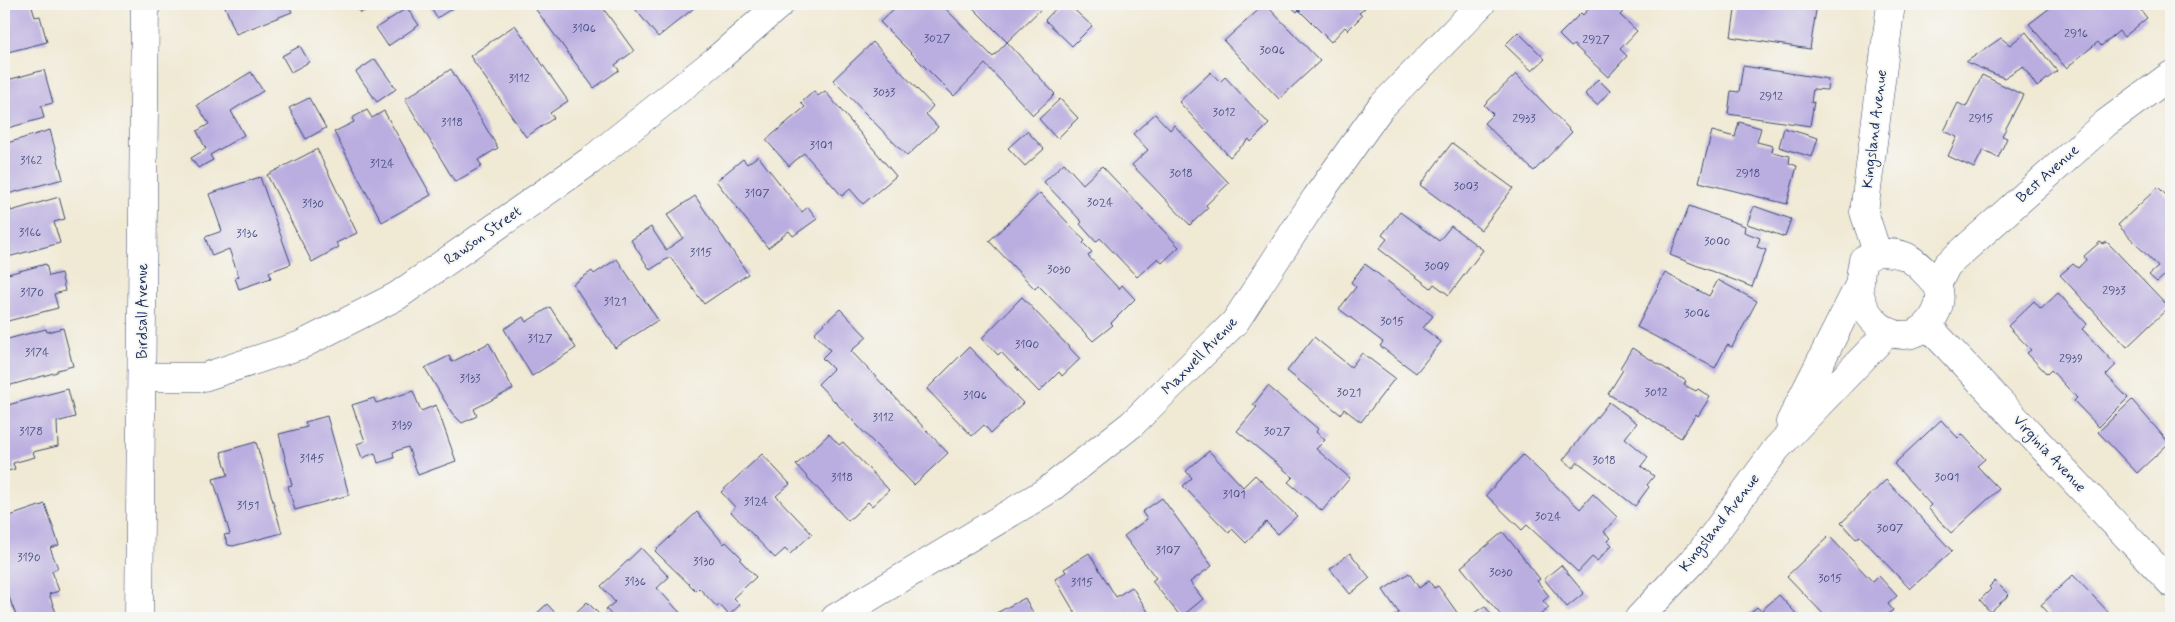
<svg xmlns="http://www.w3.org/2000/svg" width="2175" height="622" font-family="Mynerve,sans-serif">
	<rect width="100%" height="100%" fill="#f6f6f2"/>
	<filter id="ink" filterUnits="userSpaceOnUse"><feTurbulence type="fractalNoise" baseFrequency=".02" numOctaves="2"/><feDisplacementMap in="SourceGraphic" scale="10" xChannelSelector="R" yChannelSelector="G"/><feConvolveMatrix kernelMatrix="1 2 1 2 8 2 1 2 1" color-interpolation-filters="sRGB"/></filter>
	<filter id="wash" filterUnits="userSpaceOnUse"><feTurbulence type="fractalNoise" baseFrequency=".0096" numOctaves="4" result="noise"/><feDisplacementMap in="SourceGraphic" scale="20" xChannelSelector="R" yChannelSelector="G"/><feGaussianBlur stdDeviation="1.12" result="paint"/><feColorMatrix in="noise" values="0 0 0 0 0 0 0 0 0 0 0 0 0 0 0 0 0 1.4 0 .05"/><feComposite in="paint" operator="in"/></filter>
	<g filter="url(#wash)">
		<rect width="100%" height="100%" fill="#f0e9d4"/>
		<g id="blocks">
			<path fill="#baade0" d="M4,4H31L35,17L40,16L47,42L4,53Z
				M224,4H288L292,12L236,34Z
				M356,4H381L360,13Z
				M428,4H459L437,18Z
				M535,4H600L634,51L615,65L619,70L594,88L534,7L537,6Z
				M631,4H693L691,5L694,8L658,37Z
				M899,4L907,9L913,4H941L993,57L1007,42L1055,94L1033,115L985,64L954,96L880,22Z
				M969,4H1046L1007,42Z
				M1060,4H1068L1092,26L1072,46L1045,20Z
				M1265,4L1320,61L1279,99L1224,41Z
				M1288,4H1361L1365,8L1359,13L1362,16L1348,30L1345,27L1331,42L1299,10L1297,12Z
				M1593,4H1630L1620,15L1637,31L1620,49L1627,56L1608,77L1574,45L1571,47L1559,35L1581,13L1583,15Z
				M1736,4H1817L1810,49L1731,37Z
				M2055,4H2136L2147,18L2124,37L2119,31L2101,46L2098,42L2066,68L2029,24Z
				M407,8L419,25L388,46L376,28Z
				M515,25L568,101L550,113L554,118L526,137L470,56Z
				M1518,32L1545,59L1532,71L1505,45Z
				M2026,32L2057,71L2037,87L2023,66L2004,78L1966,62L2001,38L2010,45Z
				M873,42L933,106L926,114L938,127L907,156L833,80Z
				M300,46L309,62L291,72L282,56Z
				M375,59L396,89L377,102L356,72Z
				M1743,66L1828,79L1827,90L1813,89L1811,103L1814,102L1810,126L1728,114L1731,91L1739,92Z
				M451,69L498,148L478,160L482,166L455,182L405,99Z
				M44,70L53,103L41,106L44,118L4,129V81Z
				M251,72L263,91L231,111L244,135L210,155L213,160L198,168L191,158L206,149L197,131L209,124L197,105Z
				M1211,72L1220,82L1225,77L1269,124L1251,142L1249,139L1230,157L1179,102Z
				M1516,74L1572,132L1534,171L1484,123L1493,114L1484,105Z
				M1982,75L2023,95L2002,136L2007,138L1998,158L1983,150L1974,168L1948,156L1957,137L1944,131L1958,103L1966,107Z
				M1598,79L1610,91L1597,105L1585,94Z
				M814,91L818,96L825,91L896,176L863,204L850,189L842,196L804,153L789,166L766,140L805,107L801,103Z
				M309,98L326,128L306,139L289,108Z
				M1060,99L1078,118L1057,139L1039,119Z
				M367,110L372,118L384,111L431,195L382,222L334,132L354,122L352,118Z
				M1155,114L1170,130L1174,125L1229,183L1206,205L1208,208L1190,225L1132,165L1148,150L1133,134Z
				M1739,122L1761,128L1757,142L1773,146L1772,152L1790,156L1789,163L1797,166L1787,204L1699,182L1712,131L1735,137Z
				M1784,128L1818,138L1812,157L1779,147Z
				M50,130L63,179L4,195V144Z
				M1027,131L1044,149L1025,166L1008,148Z
				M1452,143L1513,188L1481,230L1420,185Z
				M317,149L357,233L336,243L339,247L312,262L267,175Z
				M758,156L802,212L808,207L817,219L793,236L789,231L768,248L716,181L743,159L747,164Z
				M1064,163L1083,184L1102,166L1179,247L1162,263L1158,258L1137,277L1100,238L1096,242L1080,224L1082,222L1044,182Z
				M260,177L291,264L269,272L271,278L239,289L235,278L239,277L229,249L212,256L205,237L222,231L209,194Z
				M2158,187L2171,200V282L2165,275L2157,282L2149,275L2158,267L2118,225Z
				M1040,193L1085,241L1083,243L1092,252L1088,256L1119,289L1122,285L1135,299L1111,323L1113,325L1093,341L1038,285L1035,289L989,241Z
				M695,196L748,274L704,304L670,257L650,270L631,240L651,227L666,250L683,238L667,215Z
				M59,197L65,219L54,222L60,243L4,258V209L10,207L11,211Z
				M1689,206L1745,226L1744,232L1760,238L1757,247L1766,250L1752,287L1670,255Z
				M1754,206L1791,219L1785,237L1747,224Z
				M1400,212L1439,241L1451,226L1483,250L1449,295L1434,284L1431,288L1379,249L1387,239L1382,235Z
				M2100,242L2103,244L2107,242L2169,307L2127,347L2060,275L2073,264L2078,268L2086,260L2084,256Z
				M617,259L658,320L615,348L573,284L592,271L594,274Z
				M46,264L49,276L61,273L65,291L54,294L58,308L4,322V275Z
				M1365,264L1433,316L1423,328L1441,342L1416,373L1380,346L1383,342L1339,309L1356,287L1351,282Z
				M1665,273L1709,296L1718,280L1757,301L1732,347L1727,345L1715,368L1637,327Z
				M2058,293L2087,324L2082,329L2116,365L2106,375L2128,398L2099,427L2074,401L2077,398L2051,370L2047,374L2027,353L2031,350L2008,326L2034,301L2041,309Z
				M1022,297L1080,359L1062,376L1059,372L1039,392L1001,352L998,355L982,338Z
				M550,307L576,348L532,376L504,329L523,317L526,322Z
				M840,309L867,337L851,351L948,453L914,485L818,384L833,369L822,358L830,350L814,333Z
				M63,328L73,366L57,370V372L4,387V340L46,329L47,332Z
				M1314,337L1351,367L1362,353L1395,378L1361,422L1344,409L1340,414L1287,371Z
				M489,343L513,389L474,409L477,416L462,423L452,413L425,368L449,356L452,362Z
				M969,347L1023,403L991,433L984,425L972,436L927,389Z
				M1632,348L1686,381L1684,385L1696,391L1698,389L1710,397L1698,416L1696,414L1681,438L1608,394L1623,370L1620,368Z
				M1268,386L1318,429L1316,432L1325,440L1316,449L1350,478L1322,511L1288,482L1293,477L1237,431L1257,407L1253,405Z
				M68,389L75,417L57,422L58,446L33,452L35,457L13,463L15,469L4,472V406Z
				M413,391L421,411L436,405L456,461L418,475L408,447L393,452L394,458L378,463L375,453L362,458L357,444L365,441L352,405L374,398L376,403Z
				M2132,400L2169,443L2137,473L2098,432Z
				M1609,402L1637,423L1625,438L1648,457L1641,466L1654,476L1647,485L1649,487L1635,506L1578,462L1573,468L1563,460Z
				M327,416L349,495L295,510L288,486L292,485L279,434L307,427L305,422Z
				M1941,420L1958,438L1962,434L1985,459L1977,466L1999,489L1951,533L1928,508L1931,505L1894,464Z
				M829,434L839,445L843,442L889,490L872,506L868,502L848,521L796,465Z
				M256,442L282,533L233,546L228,545L224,535L230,534L213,479L228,475L221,452Z
				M1209,451L1243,487L1255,475L1297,516L1278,534L1266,522L1246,543L1232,529L1229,533L1183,486L1192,478L1186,471Z
				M762,454L790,484L776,496L812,534L790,554L785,549L775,558L731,512L735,507L721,492Z
				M1523,455L1580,509L1593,494L1617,517L1604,532L1611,538L1608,541L1612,545L1597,561L1592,557L1578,572L1527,525L1522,530L1486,495Z
				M1886,480L1952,551L1910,589L1860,536L1856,539L1841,523Z
				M1162,498L1212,566L1190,582L1203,599L1181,617L1152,581L1156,578L1124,536L1147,519L1142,512Z
				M45,504L59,545L50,548L58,568L52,571L59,591L49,594L58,618H17L4,584V518Z
				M697,512L724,544L726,542L742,558L740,560L756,577L733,598L740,605L729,615L719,604L717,607L699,588L696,591L655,551Z
				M1503,532L1540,579L1537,581L1549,596L1543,601L1549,608L1536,618H1503L1461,567Z
				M1829,536L1873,582L1879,576L1897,596L1888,604L1893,610L1884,618H1827L1787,576Z
				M641,548L669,577L657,588L685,618H614L606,609L615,602L601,586Z
				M1089,553L1116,597L1132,587L1152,618H1078L1055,579L1066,572L1064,569Z
				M1350,553L1370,578L1350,594L1330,569Z
				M1561,565L1584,593L1567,607L1544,579Z
				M1409,573L1419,588L1429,581L1434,588L1438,586L1461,618H1391L1399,613L1383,590Z
				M2073,575L2114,618H2053L2041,605Z
				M1995,581L2009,595L1990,612L1980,600L1991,589L1989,587Z
				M1779,595L1800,618H1745L1757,607L1761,611Z
				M1025,598L1036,618H987Z
				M4,602H5L12,618H4Z
				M587,602L603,618H570Z
				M547,604L560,618H532Z
				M1485,606L1493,618H1466Z"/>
		</g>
	</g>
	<g filter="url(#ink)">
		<use href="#blocks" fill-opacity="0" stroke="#3b4b70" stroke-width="1"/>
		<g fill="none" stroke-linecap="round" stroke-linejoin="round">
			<g stroke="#3b4b70" stroke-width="29">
				<path id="minor" d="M1877,252C1905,253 1909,255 1929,276C1931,279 1935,282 1937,285C1946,303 1931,329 1912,334C1887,340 1865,317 1860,294C1858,283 1861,271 1863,260Z
					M1877,252L1864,212L1891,4
					M1937,285L1947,265L2106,123L2171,75
					M1927,325L2171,583
					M142,377H204L301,345L397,296L590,161L716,60L780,4
					M1790,422L1860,283
					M139,618L145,4
					M835,618L1047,491L1132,424L1235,322L1316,198L1380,108L1481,4
					M1639,618L1701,552L1777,448L1888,332"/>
			</g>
			<use href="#minor" stroke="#fff" stroke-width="28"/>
		</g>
	</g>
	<g text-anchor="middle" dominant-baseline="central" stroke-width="4" stroke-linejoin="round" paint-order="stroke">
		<g font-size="12" fill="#434e7e">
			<text x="584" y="29">3106</text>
			<text x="2076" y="34">2916</text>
			<text x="937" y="39">3027</text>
			<text x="1596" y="40">2927</text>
			<text x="1272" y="51">3006</text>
			<text x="519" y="79">3112</text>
			<text x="884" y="93">3033</text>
			<text x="1771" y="97">2912</text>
			<text x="1224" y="113">3012</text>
			<text x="1524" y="119">2933</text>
			<text x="1981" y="119">2915</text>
			<text x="452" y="123">3118</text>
			<text x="821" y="146">3101</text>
			<text x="31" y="161">3162</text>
			<text x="382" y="164">3124</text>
			<text x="1181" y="174">3018</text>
			<text x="1748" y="174">2918</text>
			<text x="1466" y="187">3003</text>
			<text x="757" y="194">3107</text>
			<text x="1100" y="203">3024</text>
			<text x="313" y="204">3130</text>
			<text x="30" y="233">3166</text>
			<text x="247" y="234">3136</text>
			<text x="1717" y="242">3000</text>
			<text x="701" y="253">3115</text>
			<text x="1437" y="267">3009</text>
			<text x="1059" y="270">3030</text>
			<text x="2114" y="291">2933</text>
			<text x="32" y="293">3170</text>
			<text x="615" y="302">3121</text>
			<text x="1697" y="314">3006</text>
			<text x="1392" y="322">3015</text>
			<text x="540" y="339">3127</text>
			<text x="1027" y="345">3100</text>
			<text x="37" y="353">3174</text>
			<text x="2071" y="359">2939</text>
			<text x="470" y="379">3133</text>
			<text x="1349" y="393">3021</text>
			<text x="1656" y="393">3012</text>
			<text x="975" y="396">3106</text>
			<text x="883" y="418">3112</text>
			<text x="402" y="426">3139</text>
			<text x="31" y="432">3178</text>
			<text x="1277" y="432">3027</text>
			<text x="312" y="459">3145</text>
			<text x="1604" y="461">3018</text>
			<text x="842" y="478">3118</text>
			<text x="1947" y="478">3001</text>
			<text x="1234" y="495">3101</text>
			<text x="756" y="502">3124</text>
			<text x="248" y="506">3151</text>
			<text x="1548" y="517">3024</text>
			<text x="1890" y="529">3007</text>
			<text x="1168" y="551">3107</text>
			<text x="29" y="558">3190</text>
			<text x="704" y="562">3130</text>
			<text x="1501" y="573">3030</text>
			<text x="1830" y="579">3015</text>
			<text x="635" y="582">3136</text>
			<text x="1082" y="583">3115</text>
		</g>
		<g font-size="15" fill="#1b2f5e" stroke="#f6f6f2">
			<text transform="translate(1875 129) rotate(-83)">Kingsland Avenue</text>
			<text transform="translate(2048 174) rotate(-42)">Best Avenue</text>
			<text transform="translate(483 236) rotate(-35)">Rawson Street</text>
			<text transform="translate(143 311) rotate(-90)">Birdsall Avenue</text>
			<text transform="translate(1200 356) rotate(-46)">Maxwell Avenue</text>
			<text transform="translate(2049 454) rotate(47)">Virginia Avenue</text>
			<text transform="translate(1720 523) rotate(-52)">Kingsland Avenue</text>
		</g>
	</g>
	<rect width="2175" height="622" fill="none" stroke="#f6f6f2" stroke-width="20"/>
</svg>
